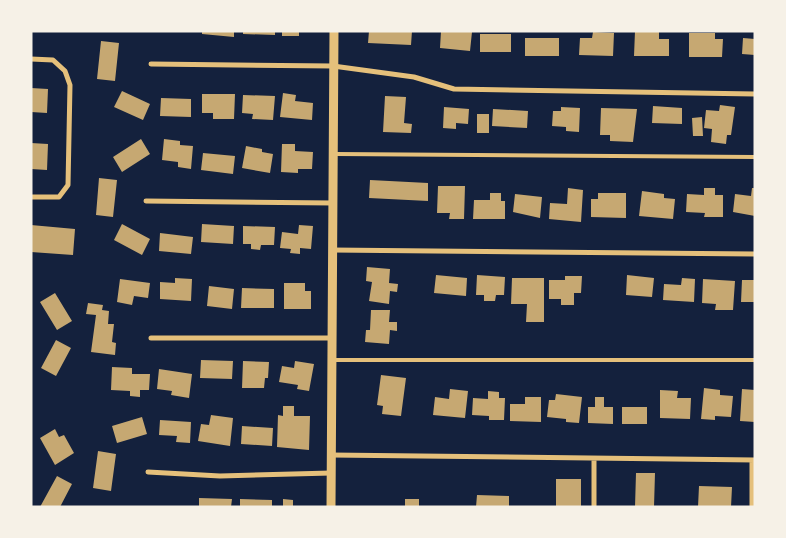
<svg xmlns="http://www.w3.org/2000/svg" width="786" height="538" font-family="Montserrat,sans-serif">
	<rect width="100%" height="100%" fill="#14213d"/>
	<path fill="#c6a872" d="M202,31H234V37L202,34Z
		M243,31H275V35L243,34Z
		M282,31H299V36H282Z
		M369,31H412L411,45L368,43Z
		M441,31L472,32L470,51L440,48Z
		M635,31H659V39H669V56H634Z
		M593,32L614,33L613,56L579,55L580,38H592Z
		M689,33H715V39H723L722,57H689Z
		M480,34H511V52H480Z
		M525,38H559V56H525Z
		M743,38L755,39V55L742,54Z
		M101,41L119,43L115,81L97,79Z
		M31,88L48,89L47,113L31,112Z
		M122,91L150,104L143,120L114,107Z
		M283,93L296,95L295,101L313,103L312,120L280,117Z
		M202,94H235L234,119H213V113H202Z
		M243,95L275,96L273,120L252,119L253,114L242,113Z
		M385,96L406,97L404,123L412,124L411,133L383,132Z
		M161,98L191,99V117L160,116Z
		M720,105L735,107L731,135H727L726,144L711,142L712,129L704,128L706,110L719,111Z
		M653,106L682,108V124L652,123Z
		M444,107L469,109L468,124L456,123V129L443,128Z
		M561,107L580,108L579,132L566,131V127L552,126L553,111H561Z
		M601,108L637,109L633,142L610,141V135H600Z
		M493,109L528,111L527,128L492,126Z
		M477,114H489V133H477Z
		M702,117L703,136H693L692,118Z
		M141,139L150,154L122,172L113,157Z
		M164,139L180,141V145L193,146L191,169L178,167V162L162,160Z
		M31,143L48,144L47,170L31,169Z
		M282,144H295V151L313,152L312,169H298V173L281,172Z
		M246,146L262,149V152L273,154L270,173L242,168Z
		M203,153L235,156L233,174L201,170Z
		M99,178L117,180L113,217L96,215Z
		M370,180L428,183V201L369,198Z
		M438,186H465L464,219H449L450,213H437Z
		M568,188L583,190L581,222L549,219L550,203L567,204Z
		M704,188H715V195H723V217H704L705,213L686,212L687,194L704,195Z
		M752,188H755V216L733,212L735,194L751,196Z
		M642,191L664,194V198L675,199L673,219L639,216Z
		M490,193H501V201H505V219H473L474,200H490Z
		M598,193H626V218L591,217V199H598Z
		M515,194L542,197L540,218L513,212Z
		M122,224L150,239L142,255L114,240Z
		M202,224L234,226L233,244L201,242Z
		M31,225L75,229L73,255L31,252Z
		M299,225L313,226L311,249L300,248V254L290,253L291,249L280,248L282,232L298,234Z
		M243,226L275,227L274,245H261L260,250L251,249V244H243Z
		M160,233L193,237L191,254L159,251Z
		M367,267L390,269L389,283L398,284L397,292L390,291L389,304L369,301L372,282L366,281Z
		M436,275L467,278L466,296L434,293Z
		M477,275L505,277L504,295H496L495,301H484V295H476Z
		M627,275L654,278L652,297L626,295Z
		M565,276H582L581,293H574V305H561V299H549V280H565Z
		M175,278L192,279L191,301L160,299V282L175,283Z
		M512,278H544V322H526L527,304H511Z
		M682,278L695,279L694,302L663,300L664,284L681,285Z
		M120,279L150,283L148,298L134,296L132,305L117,302Z
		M703,279L735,281L733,310H715L716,304L702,303Z
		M742,280H755V302H741Z
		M284,283H305V291H311V309H284Z
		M209,286L234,289L232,309L207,306Z
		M242,288L274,289V308H241Z
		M55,293L72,321L57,330L40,302Z
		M88,303L103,305L102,310L109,311L108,324H114L112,342L116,343L115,355L91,352L96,315L86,314Z
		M371,310H390L389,322H397V331L390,330L389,344L365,342L366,330H370Z
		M56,340L71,348L56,376L41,368Z
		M201,360L233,361L232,379L200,378Z
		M243,361L269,362L268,378H265L264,388H242Z
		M295,361L314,364L309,391L297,389L298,385L279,382L282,366L294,368Z
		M112,367L132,368V374H150L149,390H140V397L130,396V391L111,390Z
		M159,369L192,374L189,398L171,395L172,391L157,389Z
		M381,375L406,378L401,416L382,414L383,406L377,405Z
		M704,388L720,390V395L733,396L731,417L715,416V420L701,419Z
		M450,389L468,391L465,418L433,415L435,397L449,399Z
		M742,389L755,390V422L740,421Z
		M660,390L678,391L677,398H691L690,419L660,418Z
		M488,391L499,392V398H505L504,420H489V416L472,415L473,398L488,399Z
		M556,394L582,397L579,423L566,422V419L547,417L549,400H555Z
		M525,397H541V422L510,421V404H525Z
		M595,397H604V407H613V424L588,423V407H595Z
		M283,406H294V416H310L309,450L277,447L278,415L283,416Z
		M622,407H647V424H622Z
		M211,415L233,418L230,446L198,441L201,424L209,425Z
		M142,417L147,434L117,443L112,426Z
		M160,420L191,422L190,443L176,442L177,436L159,435Z
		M242,426L273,428L272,446L241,444Z
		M55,429L59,437L64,435L74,453L55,465L40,438Z
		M98,451L116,454L111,491L93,488Z
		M636,473H655L654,507H635Z
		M57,476L72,484L60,507H40Z
		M556,479H581V507H556Z
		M699,486L732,487L731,507H698Z
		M477,495L509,496V507H476Z
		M199,498L232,499L231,507H199Z
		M240,499L272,500V507H240Z
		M283,499L293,500V507H283Z
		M405,499H419V507H405Z"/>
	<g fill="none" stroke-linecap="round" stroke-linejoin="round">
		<path stroke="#e5c07b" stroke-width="4" d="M335,154L755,157
			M331,360H755"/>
		<path stroke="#e5c07b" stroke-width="5" d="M31,59L53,60L65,71L70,85L68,185L59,197H31
			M151,64L333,66L414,77L454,89L755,94
			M146,201L333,203
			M332,250L755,254
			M151,338H331
			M331,455L755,460
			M594,459V507
			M148,472L220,476L331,473
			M752,507V460"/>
		<path stroke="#e5c07b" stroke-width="9" d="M331,507L334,31"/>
	</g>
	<rect width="786" height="538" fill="none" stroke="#f6f1e7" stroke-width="65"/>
</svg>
